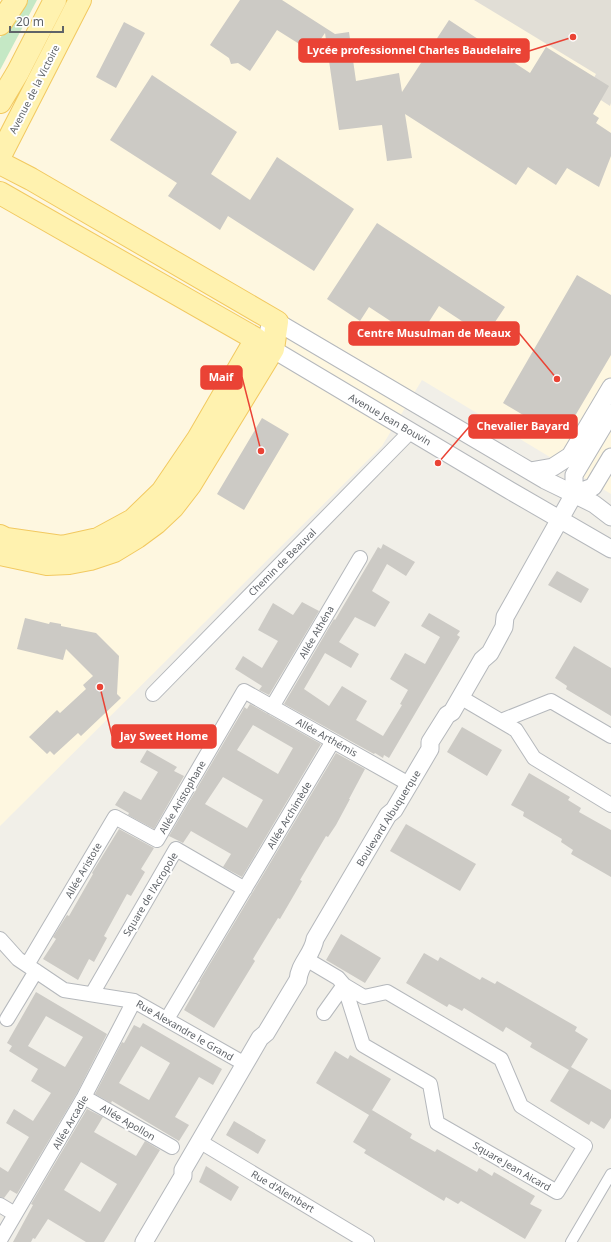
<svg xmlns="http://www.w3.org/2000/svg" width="611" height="1242" font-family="'Noto Sans',sans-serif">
	<rect width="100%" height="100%" fill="#f1efe8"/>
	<path fill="#fef7e0" d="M0,0H611V494L422,380L382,446L0,826Z"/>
	<path fill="#e1ded6" d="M474,0H611V103L610,106L587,91L596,74Z"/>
	<path fill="#c5e8c5" d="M27,0H37L0,70V38L5,32Z"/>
	<path fill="#cccac5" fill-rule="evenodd" d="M240,0H282L335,34L349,32L356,81L399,73L402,92L449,20L530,73L546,47L609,86L593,114L599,118L596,123L611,133V156L599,187L567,168L556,185L528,167L516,185L405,114L412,158L387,161L382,125L339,130L325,33L312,52L277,30L250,71L238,63L231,64L229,58L210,45Z
		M124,22L145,33L116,88L96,77Z
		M152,75L237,132L211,174L250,200L277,157L354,209L314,271L228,216L220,230L202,218L168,196L177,183L110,140Z
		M377,223L505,307L491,328L489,327L483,335L439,306L418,339L369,307L360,321L327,299Z
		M577,275L611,295V355L562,438L503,403Z
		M262,418L289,434L244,510L217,494Z
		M383,544L415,562L406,576L387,564L372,591L390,602L375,627L355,617L339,642L359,654L351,668L325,653L304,689L329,706L342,686L367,701L356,720L383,736L402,705L400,704L408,690L390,679L405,653L425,664L440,637L421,626L429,613L460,631L457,635L460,637L389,758L384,755L383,758L375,753L374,754L284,704L334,619L335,620L374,554L378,547L381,549Z
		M557,571L589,589L581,603L548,585Z
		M302,602L319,611L269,695L259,690L262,686L235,669L243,656L262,668L278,641L258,630L273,603L293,615Z
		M25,618L49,624L50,622L61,624V626L96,633L119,656L117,694L121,698L81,736L78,733L54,755L50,751L47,754L29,737L57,710L60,713L86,689L83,685L93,676L66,649L63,660L17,649Z
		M574,646L611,668V716L566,689L567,686L555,678Z
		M250,704L321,744L242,877L223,867L231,854L191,831L183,843L169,836L243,710L244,707L247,709ZM253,725L293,748L278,774L237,750ZM223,777L263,800L247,828L205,804Z
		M462,727L502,750L487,776L447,752Z
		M147,750L177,767L174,771L184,776L154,829L128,815L129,813L115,805L124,791L141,800L158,772L140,762Z
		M336,753L365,769L349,799H350L336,825L328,837L326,836L300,880L302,881L294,895L280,919L278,918L253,959L255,961L214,1028L184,1010L200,982H199Z
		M529,773L570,797L568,800L581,808L579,812L611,830V877L571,854L573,850L561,842L562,839L523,816L524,812L511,805Z
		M406,824L476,864L460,891L390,851Z
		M119,829L154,848L141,869L145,872L131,896L127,894L104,936L107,938L94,962L89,959L78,980L43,959L56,939L53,937L67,915L69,916L93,874L92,873Z
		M341,934L381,958L365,983L326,960Z
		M424,953L438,961L440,957L480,980L482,977L495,984L497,981L577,1027L575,1031L588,1039L571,1067L611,1090V1118L604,1129L591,1121L589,1125L550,1101L569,1070L530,1047L532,1043L506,1027L503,1032L464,1008L462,1011L449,1004L447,1007L406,983Z
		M36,992L107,1034L77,1093L17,1194L10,1190L4,1198L0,1197V1167L8,1172L29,1137L6,1123L14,1109L33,1121L51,1093L31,1081L38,1069L9,1051L12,1046L7,1043ZM46,1016L83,1037L65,1067L28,1046Z
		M143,1023L222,1069L213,1085L199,1077L175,1117L189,1125L179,1141L112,1101L111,1103L95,1094L122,1042L124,1043L134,1025L140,1028ZM141,1046L170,1063L149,1100L119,1083Z
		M335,1051L348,1059L350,1055L391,1079L369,1115L316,1083Z
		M87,1109L103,1117L94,1132L136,1156L145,1141L160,1150L104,1242H86L48,1219L35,1239L33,1238L31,1242H13L33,1205L31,1204ZM81,1162L117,1184L100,1212L64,1190Z
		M372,1110L412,1134L410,1138L435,1152L437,1149L477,1172L479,1168L492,1176L494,1172L535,1196L530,1204L542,1210L525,1239L461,1201L458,1204L446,1197L444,1201L364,1153L366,1150L353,1142Z
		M234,1121L266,1140L258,1154L226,1135Z
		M206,1166L239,1187L231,1201L199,1182Z"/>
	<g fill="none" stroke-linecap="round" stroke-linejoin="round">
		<g stroke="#b5b8bc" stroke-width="12">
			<path id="pedestrian" d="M571,1242L611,1174"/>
		</g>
		<g stroke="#b5b8bc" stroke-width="16">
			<path id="minor" d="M153,694L411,431
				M460,697L516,730L534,758L611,805
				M272,707L360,558
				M501,721L551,701L611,736
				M0,939L18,959L64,990L134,1001L245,1064
				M306,959L338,978L344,985L324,1013
				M27,965L115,817L157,840L244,691L409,784
				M344,985L364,997L387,992L501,1059L521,1106L585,1146L557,1192L437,1123L430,1084L363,1045Z
				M92,994L176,849L245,889
				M7,1019L36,971
				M167,1019L333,741
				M84,1097L172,1147
				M199,1141L367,1242
				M0,1205L15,1214
				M0,1240L84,1097L134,1001"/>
		</g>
		<g stroke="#b5b8bc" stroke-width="19">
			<path id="tertiary" d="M269,329L277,322L545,480L594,504L611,517
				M264,344L509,490L611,549
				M530,471L553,467L570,456L611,387
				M574,494L593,487L611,457
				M144,1242L183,1176V1170L260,1038L266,1033L298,980C299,964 313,954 315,939L388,815L394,810L430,749V742L447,715L452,712L482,660L490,653L504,627L505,617L574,494V475L611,413"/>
		</g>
		<g stroke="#f2c960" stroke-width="24">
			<path id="primary" d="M0,24L16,0
				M0,102L18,72L55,0
				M0,156L80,0
				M0,163L31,179L277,322L273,349L190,485L173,507L156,523L137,537L114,551L90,559L69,563L47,564L0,554
				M0,193L256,339L198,439L162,492L133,520L98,539L62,547L6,539L0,536"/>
		</g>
		<use href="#pedestrian" stroke="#fff" stroke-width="10"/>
		<use href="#minor" stroke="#fff" stroke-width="14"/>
		<use href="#tertiary" stroke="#fff" stroke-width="17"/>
		<use href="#primary" stroke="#fff2af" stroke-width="22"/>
	</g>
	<g text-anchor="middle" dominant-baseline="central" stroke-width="4" stroke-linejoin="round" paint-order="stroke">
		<g font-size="10" fill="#5f6368" stroke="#fff">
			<text transform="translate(34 89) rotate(-63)">Avenue de la Victoire</text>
			<text transform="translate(390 419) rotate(30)">Avenue Jean Bouvin</text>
			<text transform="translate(282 562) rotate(-45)">Chemin de Beauval</text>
			<text transform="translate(316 632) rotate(-60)">Allée Athéna</text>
			<text transform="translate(327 737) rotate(29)">Allée Arthémis</text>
			<text transform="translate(182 797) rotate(-60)">Allée Aristophane</text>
			<text transform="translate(289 815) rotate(-59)">Allée Archimède</text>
			<text transform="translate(388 818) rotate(-58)">Boulevard Albuquerque</text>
			<text transform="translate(83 870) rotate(-60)">Allée Aristote</text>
			<text transform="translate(150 894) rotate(-59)">Square de l'Acropole</text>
			<text transform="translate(185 1030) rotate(30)">Rue Alexandre le Grand</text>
			<text transform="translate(70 1122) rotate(-60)">Allée Arcadie</text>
			<text transform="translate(128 1122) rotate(30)">Allée Apollon</text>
			<text transform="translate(512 1166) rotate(30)">Square Jean Aicard</text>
			<text transform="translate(283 1191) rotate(31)">Rue d'Alembert</text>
		</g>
	</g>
	<path fill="none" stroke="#ea4335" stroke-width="1.5" d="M573 37L529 51M557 379L519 333M261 451L242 377M438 463L469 427M100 687L112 736"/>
	<g fill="#ea4335" stroke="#fff" stroke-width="1.5">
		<circle cx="573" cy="37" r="4"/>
		<circle cx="557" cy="379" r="4"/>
		<circle cx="261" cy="451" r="4"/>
		<circle cx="438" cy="463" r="4"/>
		<circle cx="100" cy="687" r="4"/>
	</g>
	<g fill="#ea4335" stroke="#ea4335" stroke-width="1.5">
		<rect x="299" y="39" width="230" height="23" rx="4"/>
		<rect x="349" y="322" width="170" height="23" rx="4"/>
		<rect x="201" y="366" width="41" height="23" rx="4"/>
		<rect x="469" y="415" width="108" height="23" rx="4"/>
		<rect x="112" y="725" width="104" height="23" rx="4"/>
	</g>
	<g font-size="11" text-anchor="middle" font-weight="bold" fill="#fff">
		<text x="414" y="54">Lycée professionnel Charles Baudelaire</text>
		<text x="434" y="337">Centre Musulman de Meaux</text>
		<text x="221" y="381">Maif</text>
		<text x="523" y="430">Chevalier Bayard</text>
		<text x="164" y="740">Jay Sweet Home</text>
	</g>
	<path d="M10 26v6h53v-6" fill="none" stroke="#5f6368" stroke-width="2"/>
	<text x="16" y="26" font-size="12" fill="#5f6368" stroke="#ffffff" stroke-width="3" paint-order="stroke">20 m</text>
</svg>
